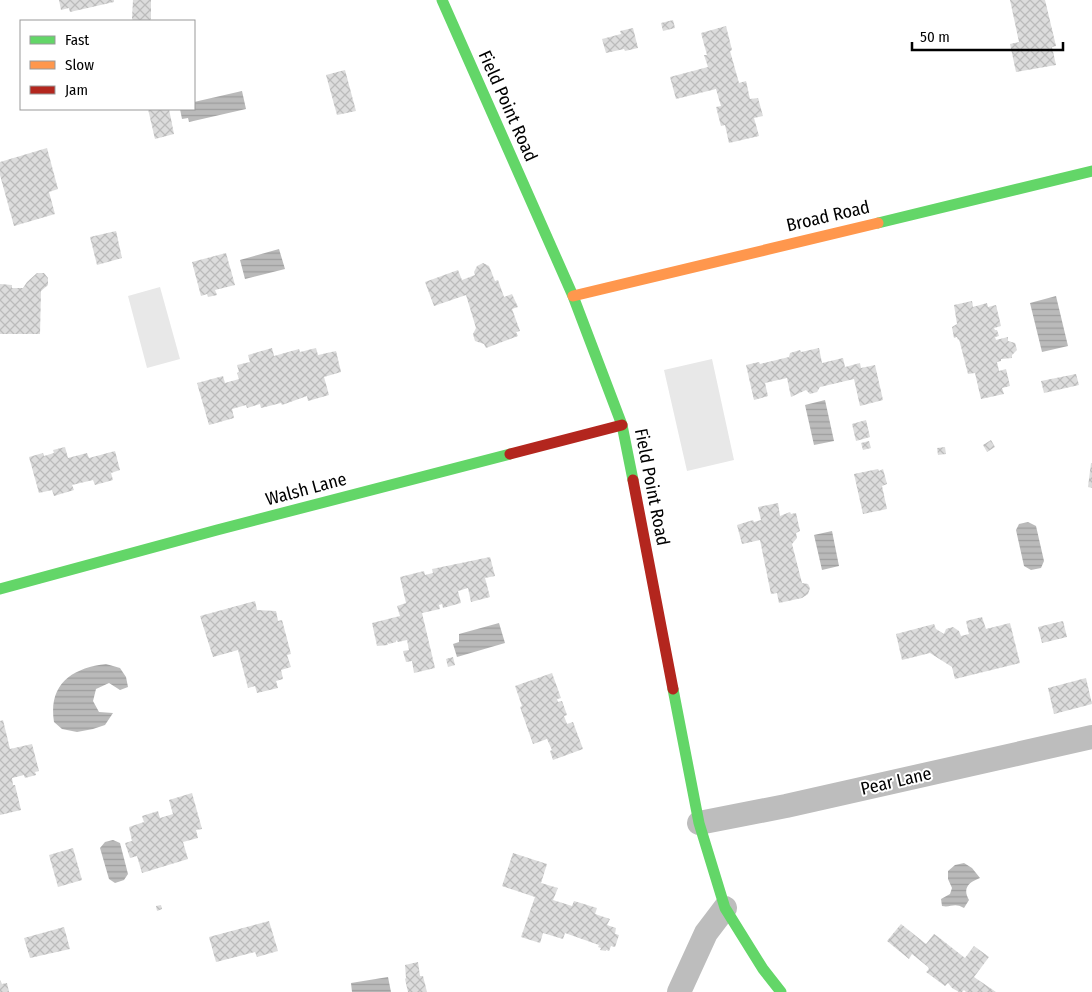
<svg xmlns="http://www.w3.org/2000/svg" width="1092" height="992" font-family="'Fira Sans Condensed',sans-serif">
	<defs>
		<pattern id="water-rules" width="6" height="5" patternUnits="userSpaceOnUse" patternTransform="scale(1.25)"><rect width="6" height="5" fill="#bababa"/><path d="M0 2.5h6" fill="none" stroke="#9e9e9e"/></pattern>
		<pattern id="building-cross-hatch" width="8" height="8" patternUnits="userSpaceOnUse" patternTransform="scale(1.25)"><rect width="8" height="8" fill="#dcdcdc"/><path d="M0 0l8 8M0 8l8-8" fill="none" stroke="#bbb"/></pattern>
	</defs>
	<rect width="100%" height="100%" fill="#fff"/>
	<path fill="#e8e8e8" d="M160,287L180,359L147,368L128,296Z
		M712,359L734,460L687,471L664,370Z"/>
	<path fill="url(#water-rules)" d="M242,91L246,109L189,122L188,118L182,119L180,109H194V102Z
		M279,249L285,269L245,279L240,260Z
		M1056,296L1068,346L1042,352L1030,303Z
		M825,400L834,441L814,445L805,405Z
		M1028,522L1036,526L1044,561L1041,568L1031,570L1024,566L1016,530L1019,524Z
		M832,531L839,566L822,570L814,535Z
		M499,623L505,643L457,657L453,644L459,642V634Z
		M106,664L120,668L126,677L128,687L120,690L109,683L96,689L93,701L99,712L113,713L105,725L93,729L77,732L62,729L54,722C48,684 72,668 106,664Z
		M113,840L120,843L128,874L124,880L115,883L109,879L100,848L105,842Z
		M964,863L972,868L980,878C969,882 962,888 969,900L964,908C954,902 951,908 942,906L941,899L950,894L952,888L948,879V871L955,865Z
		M388,977L391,992H352L351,983Z"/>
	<path fill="url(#building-cross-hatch)" d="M59,0H114V2L70,12L69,8L61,10Z
		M133,0H151V19L149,21H133L132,18Z
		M1010,0H1045L1056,46L1052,47L1056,65L1016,72L1010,44L1019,42Z
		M673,20L675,28L663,31L661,23Z
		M726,26L732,50L730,51L739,83L746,81L750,99L758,98L763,116L754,118L759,136L729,143L725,125L721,126L716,107L721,106L716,89L676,99L670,77L708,67L704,55H707L701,33Z
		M633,28L638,48L625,51L624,49L606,53L602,39L621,34L620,31Z
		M345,70L356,111L337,115L326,75Z
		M148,109H169L174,134L155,139Z
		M47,148L58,189L49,192L55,214L14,226L0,175V162Z
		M116,231L122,258L97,265L90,237Z
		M226,253L235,285L215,290L217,295L208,297L207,294L201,296L192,262Z
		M483,263L489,266L495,281L498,280L504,297L512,294L518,307L512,309L520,331L516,332L518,336L486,348L484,344L475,341L473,334L476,328L466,295L434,306L425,282L458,270L462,280L475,275L474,272L477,266Z
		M37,273H44L48,278V285L41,291L40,334H0V284L12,285V288H23L27,282Z
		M972,301L973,307L987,303L988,307L996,305L1001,326L994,328L995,330H997L999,336L995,337L996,340L1008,337V341L1015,343L1017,350L1012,355V358L1001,359V361L997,362L999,371L1006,369L1010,386L1002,388L1004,394L981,399L975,373L968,374L959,339L958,340L957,337L954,338L952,327L957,324L954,305Z
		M272,348L274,356L299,349L300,352L316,348L318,355L336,351L341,372L324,377L329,395L308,401L307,396L282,405L281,403L261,408L260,404L247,408L246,405L232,409L234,418L209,425L197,383L223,376L225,383L239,379L237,373L239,372L237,365L250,362L248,355Z
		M819,348L822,363L843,358L845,367L860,363L861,368L875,365L883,400L860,406L854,379L820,387L817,392L810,394L806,390L791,397L787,378L765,383L768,396L754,400L746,365L759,362L760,364L789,357L790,353L800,350L801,352Z
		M1076,374L1079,385L1044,393L1041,381Z
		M866,420L870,437L856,441L852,424Z
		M991,440L995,447L987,452L983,445Z
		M869,441L871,448L863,450L861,443Z
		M65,447L68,458L87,453L89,458L115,451L120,470L111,473L113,480L95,485L93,480L72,485L74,490L54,496L52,490L39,493L29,457L43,453L44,456L54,453L53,450Z
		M945,447L946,454L938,455L937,448Z
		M1091,463H1092V488L1088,487Z
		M878,469L879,471L883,469L887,484L882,486L887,509L863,514L854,474Z
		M778,503L780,516L790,512L791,514L796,513L800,531L796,533L797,538L792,544L802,583L808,584L810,588L808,594L802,598L779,603L777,593L771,594L760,540L742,544L737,525L753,520L754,522L761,520L758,507Z
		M490,557L495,576L485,578L490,597L471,602L468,588L458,591L461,603L443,608L442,604L439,605L440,609L422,613L435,668L414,673L412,661L406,662L403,651L409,650L407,640L398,642L396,640V642L389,644L387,642L388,645L377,646L372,623L400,616L397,606L406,603L400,577L424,571L425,575L433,573L432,569Z
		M255,601L257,610L276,611L278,621L282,620L291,654L287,655L291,667L281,670L283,679L276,681L278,688L257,693L255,686L248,688L238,650L213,657L200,616Z
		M982,617L986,629L1010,623L1020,663L955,679L952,667L930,653L902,660L896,634L934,624L936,629L944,634L946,629L953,627L959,631L961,636L969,634L966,621Z
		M1063,621L1067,637L1042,643L1038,627Z
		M453,657L455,665L448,667L446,659Z
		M552,673L561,698L557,699L558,702L562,701L567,715L564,716L567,724L573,722L583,749L553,760L550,751L552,750L547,739L533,744L520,707L522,706L515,686Z
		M1086,678L1092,704L1054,714L1048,688Z
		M3,720L10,749L32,744L39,771L35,772L36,775L25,778L24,775L12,778L13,785H15L21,810L0,815V721Z
		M192,793L202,829L196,830L198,838L183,842L188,859L142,873L137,856L130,858L125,843L132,841L129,827L144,822L142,816L158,811L160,818L173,814L169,800Z
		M73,848L82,880L58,887L49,855Z
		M513,853L547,864L541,883L558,888L553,900L572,906L574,901L597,908L595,914L610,919L607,925L616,928L615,934L619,935L615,947L611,946L609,951L606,950V951L600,950L601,948L598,947L599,945L565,933L563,939L543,933L540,943L521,937L535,897L502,886Z
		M161,905L162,909L157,911L156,906Z
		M269,921L278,951L257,957L255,952L216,962L209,937Z
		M901,924L926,944L934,934L937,936L965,958L974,946L989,957L974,977L996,992H966L964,990L962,992H959L952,988L948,983L945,986L926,972L929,969L928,967L912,954L909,959L887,941Z
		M64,927L70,949L30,958L24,938Z
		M418,962L420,976H423L427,992H408L405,979L406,978L405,965Z
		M0,980L2,984L7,983L9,992H0Z"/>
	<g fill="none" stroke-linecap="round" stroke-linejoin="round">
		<path stroke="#bdbdbd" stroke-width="24" d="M699,823L786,806L1092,737
			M679,992L706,933L725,908"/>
		<path stroke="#63d668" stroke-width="11" d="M442,0L573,296L622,425L633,480
			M878,223L1092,171
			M0,589L217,530L510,454
			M673,689L699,823L725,908L763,969L781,992"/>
		<path stroke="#ff974d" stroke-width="11" d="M573,296L878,223"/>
		<path stroke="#b3261e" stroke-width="11" d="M510,454L622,425
			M633,480L673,689"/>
	</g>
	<g text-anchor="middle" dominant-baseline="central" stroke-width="4" stroke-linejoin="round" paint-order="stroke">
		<g font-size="18" fill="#000" stroke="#fff">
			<text transform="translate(508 106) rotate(66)">Field Point Road</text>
			<text transform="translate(828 216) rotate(-13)">Broad Road</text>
			<text transform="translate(652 487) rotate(79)">Field Point Road</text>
			<text transform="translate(306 489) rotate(-15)">Walsh Lane</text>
			<text transform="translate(896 781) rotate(-13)">Pear Lane</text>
		</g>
	</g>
	<rect x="20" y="20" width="175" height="90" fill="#ffffff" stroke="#999999"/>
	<rect x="30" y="36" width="25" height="8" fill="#63d668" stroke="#999999"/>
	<text x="65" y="45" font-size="15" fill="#000000">Fast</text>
	<rect x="30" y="61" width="25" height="8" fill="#ff974d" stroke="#999999"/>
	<text x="65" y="70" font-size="15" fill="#000000">Slow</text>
	<rect x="30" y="86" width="25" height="8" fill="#b3261e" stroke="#999999"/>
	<text x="65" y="95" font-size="15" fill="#000000">Jam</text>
	<path d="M912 42v8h151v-8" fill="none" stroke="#000000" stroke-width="2.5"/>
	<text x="920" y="42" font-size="15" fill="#000000" stroke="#ffffff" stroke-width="4" paint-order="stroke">50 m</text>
</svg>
